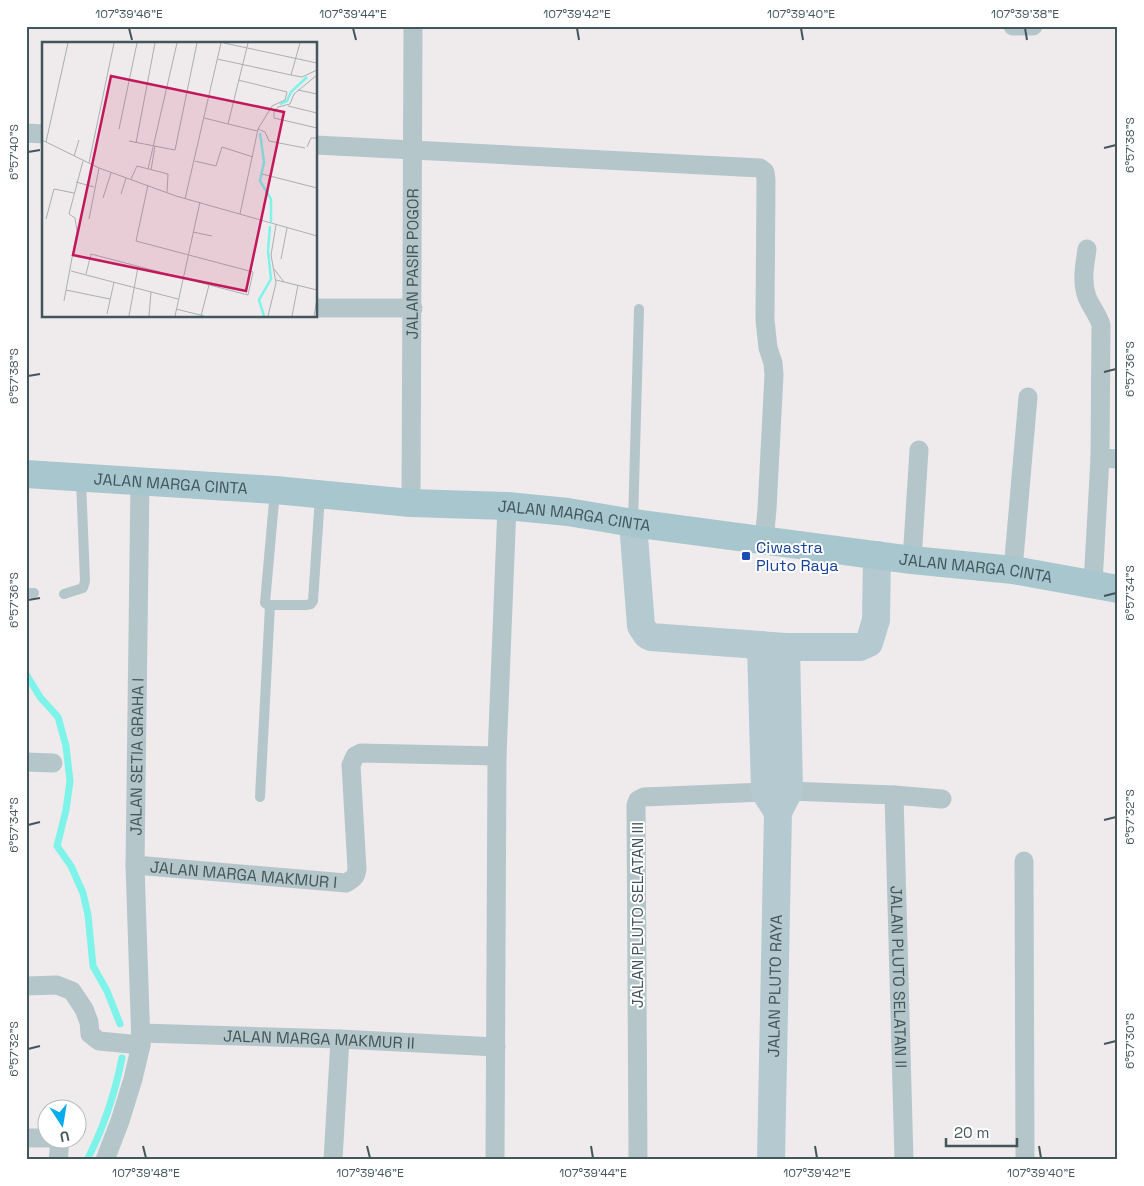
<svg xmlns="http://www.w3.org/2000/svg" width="1144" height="1186" font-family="'Space Grotesk',sans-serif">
	<rect width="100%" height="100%" fill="#efebec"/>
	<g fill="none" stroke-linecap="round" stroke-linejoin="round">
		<path stroke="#7df3ea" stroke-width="7" d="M26,674L40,697L58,717L66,746L70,781L66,810L57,846L71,866L83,893L88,915L93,966L107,991L120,1024
			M87,1160C103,1129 115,1093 122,1058"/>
		<path stroke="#b5c6cb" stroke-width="10" d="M275,490L265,603L268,605H306L311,604L313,601L320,496
			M633,522L639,309
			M26,593H34
			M64,594L83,588L85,581L81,480
			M260,797L270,605"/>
		<g stroke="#b5c6cb" stroke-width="19">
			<path d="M1013,26H1033"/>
			<path d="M26,133L44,134"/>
			<path d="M316,145L760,168L765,172L766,180L765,320L768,348L773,363L774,375L767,509L764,541"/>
			<path d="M1087,249C1085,265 1081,280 1087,297C1091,307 1098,315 1101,325L1100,458L1093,584"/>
			<path d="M316,308H413"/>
			<path d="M1100,458L1118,459"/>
			<path id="s1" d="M411,503L413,26"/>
			<path d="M912,560L919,450"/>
			<path d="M1013,570L1028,397"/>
			<path d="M26,762L53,763"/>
			<path id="s2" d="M894,795L904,1160"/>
			<path d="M1024,861L1025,1160"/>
			<path id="s3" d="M135,865L346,883C353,879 356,877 357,869L351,765L355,756L361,753L497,756"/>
			<path d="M26,986L57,985L72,991L84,1009L89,1022L90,1034L99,1041L141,1045"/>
			<path id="s4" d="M141,1033L340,1039L496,1047"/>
			<path d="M26,1138H48"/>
			<path d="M55,1138C61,1144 59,1152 58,1160"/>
			<path id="s5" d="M105,1160L120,1121L133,1079L141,1045L135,865L140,481"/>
			<path d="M333,1160L340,1039"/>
			<path d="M495,1160L497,756L507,506"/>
			<path d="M638,1160L636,805L638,800L644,797L789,791L894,795L942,799"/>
		</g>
		<g stroke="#b5cad0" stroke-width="28">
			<path d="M633,523L641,626L647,635L651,637L786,647H860L869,643L876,620L877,555"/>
			<path d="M761,645L765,792L778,812"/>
			<path id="s6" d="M771,1160L778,812L789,791L786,647"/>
		</g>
		<path stroke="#a8c6ce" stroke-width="28" id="s7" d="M26,474L275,490L411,503L507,506L568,512L633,523L912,560L1013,570L1118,589"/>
	</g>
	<path fill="none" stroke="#43565b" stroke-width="2" d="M129,28L132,40M353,28L356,40M577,28L579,40M801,28L803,40M1025,28L1027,40M1104,148L1116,145M28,152L40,150M1104,372L1116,369M28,376L40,374M1104,596L1116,593M28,600L40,598M1104,820L1116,817M28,825L40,822M1104,1044L1116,1041M28,1049L40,1046M143,1146L146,1158M367,1146L370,1158M591,1146L593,1158M815,1146L817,1158M1039,1146L1041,1158"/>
	<rect fill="#1a4fb4" stroke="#fff" stroke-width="2" x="741" y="551" width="10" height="10" rx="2.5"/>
	<g text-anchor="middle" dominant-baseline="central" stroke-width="4" stroke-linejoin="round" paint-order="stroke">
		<g font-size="16" fill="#43565b" stroke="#fff">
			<text stroke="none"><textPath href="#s1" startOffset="239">JALAN PASIR POGOR</textPath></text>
			<text stroke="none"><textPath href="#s7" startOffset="145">JALAN MARGA CINTA</textPath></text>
			<text stroke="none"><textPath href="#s7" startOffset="550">JALAN MARGA CINTA</textPath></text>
			<text stroke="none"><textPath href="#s7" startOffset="955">JALAN MARGA CINTA</textPath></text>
			<text stroke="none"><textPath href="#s5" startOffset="409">JALAN SETIA GRAHA I</textPath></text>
			<text stroke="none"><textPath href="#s3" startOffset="109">JALAN MARGA MAKMUR I</textPath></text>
			<text transform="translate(637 915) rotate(-90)">JALAN PLUTO SELATAN III</text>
			<text stroke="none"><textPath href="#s2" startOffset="182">JALAN PLUTO SELATAN II</textPath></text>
			<text stroke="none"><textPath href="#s6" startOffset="174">JALAN PLUTO RAYA</textPath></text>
			<text stroke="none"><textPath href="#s4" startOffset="178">JALAN MARGA MAKMUR II</textPath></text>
		</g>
		<g font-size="16" fill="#164399" stroke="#fff" text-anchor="start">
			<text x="756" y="547">Ciwastra<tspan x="756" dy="18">Pluto Raya</tspan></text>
		</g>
	</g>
	<g transform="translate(42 42)">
		<rect width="275" height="275" fill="#efebec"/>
		<path fill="none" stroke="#7df3ea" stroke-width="2.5" d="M238,62L245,59L249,50L265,35M218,91L222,120L218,139L229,157V180M222,274L217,258L229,237L226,209L228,184"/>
		<path fill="none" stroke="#aaafb2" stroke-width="1" d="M182,1L275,21M175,17L249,33L258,1M249,33L260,35L275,28M196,38L245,50L243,58L230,64L216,87L198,172M256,48L275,52M192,59L228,68M246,64L275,71M232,70L236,65L248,62L252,52L275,33M232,70V76L275,86M162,76L215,89M186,82L206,1M77,87L95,1M216,87L223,90L227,99L263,106M0,98L57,126L134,154L275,194M87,99L133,108L155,1M4,100L26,1M94,101L113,1M265,105L269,96H275M32,114L37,98M153,119L174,124L180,105L211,115M47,121L72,1M106,127L135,1M109,128L113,104M220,132L275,146M89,137L95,124L126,132L125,150M34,140L52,145M79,152L84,136M61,156L69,131M143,157L179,1M4,177L12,147L32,151M47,177L57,126M151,190L170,194M239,217L245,186M232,227L242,240M29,229L136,257M44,232L49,212L206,253L211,230L94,199L106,143M234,238L275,248M24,248L68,257M22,259L35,189L33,176L27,172L41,119M134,267L162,274M65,272L72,240M87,274L96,225M107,274L109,250M133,274L158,160M159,274L167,243M226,274L234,241L229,213L234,183M250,274L256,243M272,274L275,257"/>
		<path fill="#c2185b" fill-opacity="0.15" stroke="#c2185b" stroke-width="2.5" d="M69,34L242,70L204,249L31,213Z"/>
		<rect width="275" height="275" fill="none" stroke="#43565b" stroke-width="2.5"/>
	</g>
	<rect width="1144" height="1186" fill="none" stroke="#ffffff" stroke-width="55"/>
	<g transform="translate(62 1124) rotate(168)"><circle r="24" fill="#ffffff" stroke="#b4bbbd"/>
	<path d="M0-4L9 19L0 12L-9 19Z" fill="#09aceb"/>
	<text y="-8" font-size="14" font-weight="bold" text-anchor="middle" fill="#43565b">U</text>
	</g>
	<path d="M946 1138v8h71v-8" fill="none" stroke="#43565b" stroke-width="2.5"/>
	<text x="954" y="1138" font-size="15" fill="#43565b" stroke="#ffffff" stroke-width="4" paint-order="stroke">20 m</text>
	<rect x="28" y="28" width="1088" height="1130" fill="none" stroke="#43565b" stroke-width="2"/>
	<g font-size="12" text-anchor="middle" fill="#43565b">
		<text x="129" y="18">107°39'46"E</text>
		<text x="353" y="18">107°39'44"E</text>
		<text x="577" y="18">107°39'42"E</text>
		<text x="801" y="18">107°39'40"E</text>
		<text x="1025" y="18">107°39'38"E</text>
		<text transform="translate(1130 145) rotate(-90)" y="4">6°57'38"S</text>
		<text transform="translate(14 152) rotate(-90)" y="4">6°57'40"S</text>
		<text transform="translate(1130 369) rotate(-90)" y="4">6°57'36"S</text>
		<text transform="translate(14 376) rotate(-90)" y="4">6°57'38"S</text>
		<text transform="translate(1130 593) rotate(-90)" y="4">6°57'34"S</text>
		<text transform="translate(14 600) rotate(-90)" y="4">6°57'36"S</text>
		<text transform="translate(1130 817) rotate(-90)" y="4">6°57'32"S</text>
		<text transform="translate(14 825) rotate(-90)" y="4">6°57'34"S</text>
		<text transform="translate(1130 1041) rotate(-90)" y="4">6°57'30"S</text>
		<text transform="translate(14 1049) rotate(-90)" y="4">6°57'32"S</text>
		<text x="146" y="1177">107°39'48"E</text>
		<text x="370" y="1177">107°39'46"E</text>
		<text x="593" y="1177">107°39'44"E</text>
		<text x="817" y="1177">107°39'42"E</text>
		<text x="1041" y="1177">107°39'40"E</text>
	</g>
</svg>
